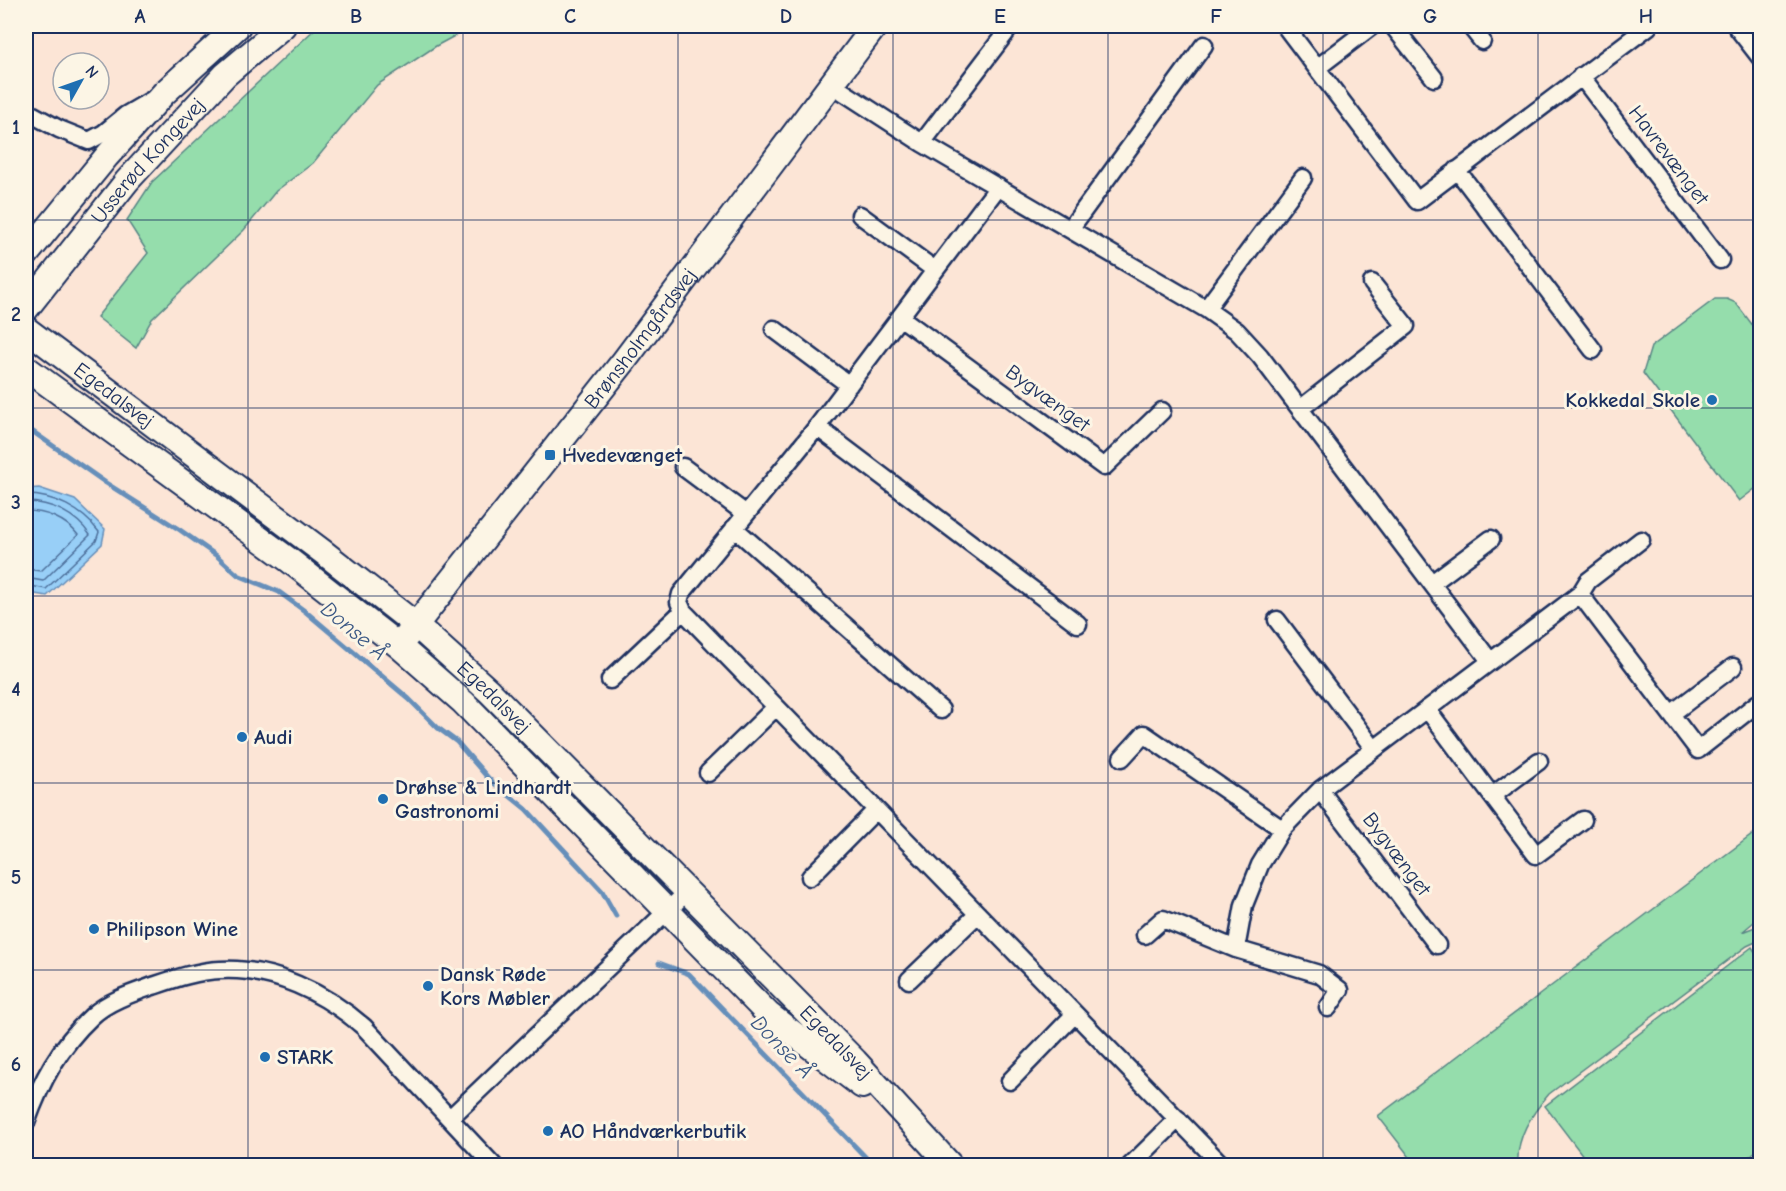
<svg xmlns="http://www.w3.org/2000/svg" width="1786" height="1191" font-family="'Comic Neue',sans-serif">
	<rect width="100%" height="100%" fill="#fce5d6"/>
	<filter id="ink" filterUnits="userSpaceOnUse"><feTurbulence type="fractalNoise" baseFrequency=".0167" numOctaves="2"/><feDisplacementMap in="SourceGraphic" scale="12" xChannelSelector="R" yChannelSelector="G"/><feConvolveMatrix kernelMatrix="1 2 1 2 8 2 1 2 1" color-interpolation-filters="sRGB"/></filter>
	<g filter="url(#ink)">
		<path fill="#95ddac" stroke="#588685" stroke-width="1.5" d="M318,26H473L436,46L377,85L313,163L276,191L244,230L152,319L136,348L97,317L148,253L127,220L152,182Z
			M1715,299H1727L1736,303L1760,335V376L1751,382L1760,394V485L1739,501L1643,373L1651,347Z
			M1760,829V917L1742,932L1760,925V940L1747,946L1549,1094C1531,1115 1516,1137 1518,1165H1416L1378,1116Z
			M1752,947L1760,959V1148L1738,1165H1590L1545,1106Z"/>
		<path fill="#98cff7" stroke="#668fba" stroke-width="1.5" d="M39,488L75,500L105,529L102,544L47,596L29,593L26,589V489Z"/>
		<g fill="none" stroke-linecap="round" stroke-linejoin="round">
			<path stroke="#4d6f9b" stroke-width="1.5" d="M26,495C54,495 82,509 99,532L96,541L46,589L26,585
				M26,502C51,502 76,514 90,535L43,581L26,578
				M26,511C45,511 66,519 78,535L41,571L26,569"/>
			<path stroke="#668fba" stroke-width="5" d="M26,432L29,429L106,483L180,530L217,556L238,575L279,592L306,612L409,699L438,728L457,742L489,779L526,809L602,891L616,916
				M659,963L689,974L874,1166"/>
			<g stroke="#1b2f5e" stroke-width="21">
				<path id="street" d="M1285,26L1417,201L1649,26
					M1393,26L1434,78
					M1470,26L1482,41
					M1736,26L1760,57
					M1317,68L1372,26
					M1581,76L1720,260
					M831,84L922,143L1206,309L1237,331L1260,356L1490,661
					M26,111L59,129L89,141L104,133L126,115L150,101
					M922,143L1011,26
					M1457,170L1593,350
					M998,187L817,427L681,594L679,602L683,611L1223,1166
					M860,215L935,270
					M1070,229L1204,45
					M1206,309L1303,178
					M900,317L1104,467L1162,411
					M774,329L849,385
					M1300,409L1406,326L1372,283
					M817,427L1078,624
					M683,467L746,514
					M734,528L941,710
					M1432,583L1491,539
					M1580,594L1588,581L1641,540
					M1277,620L1374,749
					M610,680L683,611
					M1427,709L1536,855L1583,820
					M1671,714L1733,667
					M1122,758L1144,734L1282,829
					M708,773L776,707
					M1320,790L1437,945
					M1492,796L1539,761
					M810,877L876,810
					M1145,935L1163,919L1236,949L1319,974L1340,990L1328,1008
					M1236,949L1244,905L1260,865L1282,829L1320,790L1580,594L1698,750L1758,703
					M909,980L978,914
					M1010,1081L1075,1014
					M450,1118L687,892
					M26,1123C41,1081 59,1047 92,1016C108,1001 133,993 153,986C174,979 197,971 220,970C273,967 325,993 364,1027L494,1166
					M1130,1166L1178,1119"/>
			</g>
			<g stroke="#1b2f5e" stroke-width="28">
				<g id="secondary">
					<path d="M26,255L107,156L164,93L238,26"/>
					<path id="s1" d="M26,309L127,181L225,75L283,26"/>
					<path id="s2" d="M26,329L323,552L416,625L489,691L855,1061L951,1166"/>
					<path d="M26,368L289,560L399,646L463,702L768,1014L862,1086"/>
					<path id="s3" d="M407,636L624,361L875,26"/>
				</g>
			</g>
			<use href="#street" stroke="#fcf5e5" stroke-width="16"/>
			<use href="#secondary" stroke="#fcf5e5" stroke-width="24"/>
		</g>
	</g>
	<path fill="none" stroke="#1b2f5e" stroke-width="1.5" stroke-opacity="0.55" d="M248,26V1166M463,26V1166M678,26V1166M893,26V1166M1108,26V1166M1323,26V1166M1538,26V1166M26,220H1760M26,408H1760M26,596H1760M26,783H1760M26,970H1760"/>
	<g fill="#1f6fb2" stroke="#fcf5e5" stroke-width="2">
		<circle cx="1712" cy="400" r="6"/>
		<rect x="544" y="449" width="12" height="12" rx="3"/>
		<circle cx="242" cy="737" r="6"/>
		<circle cx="383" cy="799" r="6"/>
		<circle cx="94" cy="929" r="6"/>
		<circle cx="428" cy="986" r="6"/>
		<circle cx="265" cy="1057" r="6"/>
		<circle cx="548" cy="1131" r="6"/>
	</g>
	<g text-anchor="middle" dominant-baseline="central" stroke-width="6" stroke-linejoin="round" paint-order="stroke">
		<g font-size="21" fill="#1b2f5e" stroke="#fcf5e5">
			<text transform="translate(1669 155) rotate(53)">Havrevænget</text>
			<text stroke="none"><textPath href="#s1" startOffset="192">Usserød Kongevej</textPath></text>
			<text stroke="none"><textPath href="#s3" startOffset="378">Brønsholmgårdsvej</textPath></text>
			<text stroke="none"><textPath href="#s2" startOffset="110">Egedalsvej</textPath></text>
			<text transform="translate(1048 398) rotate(36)">Bygvænget</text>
			<text stroke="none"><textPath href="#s2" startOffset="596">Egedalsvej</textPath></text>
			<text transform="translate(1397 854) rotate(53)">Bygvænget</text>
			<text stroke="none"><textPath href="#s2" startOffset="1082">Egedalsvej</textPath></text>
		</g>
		<g font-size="21" font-weight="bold" fill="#1b2f5e" stroke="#fcf5e5" text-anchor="start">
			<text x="1700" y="400" text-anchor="end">Kokkedal Skole</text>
			<text x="562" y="455">Hvedevænget</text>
			<text x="254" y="737">Audi</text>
			<text x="395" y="787">Drøhse &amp; Lindhardt<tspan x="395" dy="24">Gastronomi</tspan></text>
			<text x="106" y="929">Philipson Wine</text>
			<text x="440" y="974">Dansk Røde<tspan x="440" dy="24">Kors Møbler</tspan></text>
			<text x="277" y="1057">STARK</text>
			<text x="560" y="1131">AO Håndværkerbutik</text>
		</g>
		<g font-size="22" font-style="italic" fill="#3a5784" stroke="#fcf5e5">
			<text transform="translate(354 631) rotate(40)">Donse Å</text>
			<text transform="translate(782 1047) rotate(46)">Donse Å</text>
		</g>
	</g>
	<rect width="1786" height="1191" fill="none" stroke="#fcf5e5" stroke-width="66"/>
	<g transform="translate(81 81) rotate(50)"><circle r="28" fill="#fcf5e5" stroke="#a2a6af" stroke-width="1.5"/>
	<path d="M0-4.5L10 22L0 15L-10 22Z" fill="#1f6fb2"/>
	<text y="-9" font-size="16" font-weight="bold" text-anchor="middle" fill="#1b2f5e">N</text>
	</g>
	<rect x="33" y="33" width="1720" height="1125" fill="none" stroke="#1b2f5e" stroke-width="2"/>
	<g font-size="20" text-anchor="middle" font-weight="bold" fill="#1b2f5e">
		<text x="140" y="23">A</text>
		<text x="356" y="23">B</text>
		<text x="570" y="23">C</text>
		<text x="786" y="23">D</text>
		<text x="1000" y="23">E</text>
		<text x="1216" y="23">F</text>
		<text x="1430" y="23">G</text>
		<text x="1646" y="23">H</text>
		<text x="16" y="134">1</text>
		<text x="16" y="321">2</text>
		<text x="16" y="509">3</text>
		<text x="16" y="696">4</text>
		<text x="16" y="884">5</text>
		<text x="16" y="1071">6</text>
	</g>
</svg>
